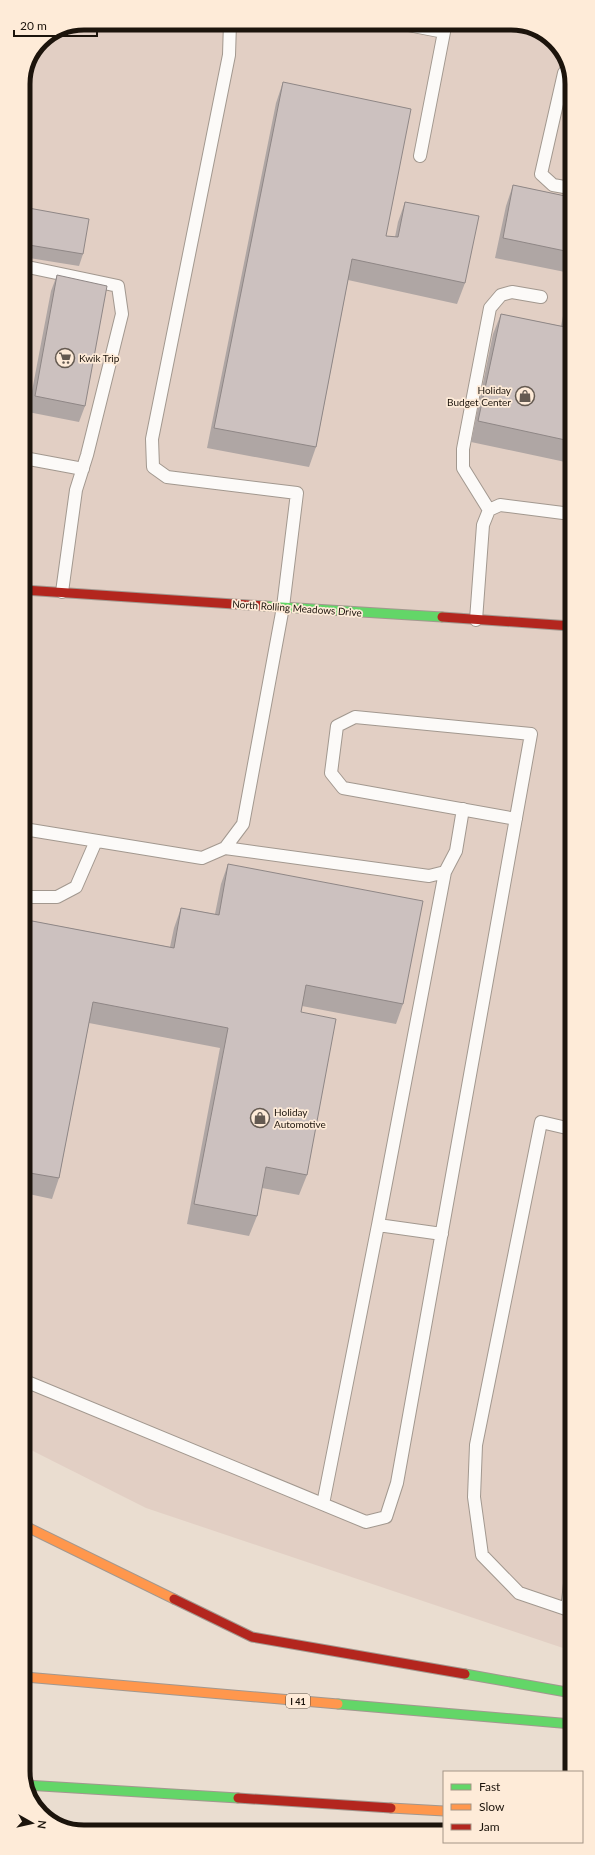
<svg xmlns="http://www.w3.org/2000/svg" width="595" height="1855" font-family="Lato,sans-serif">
	<rect width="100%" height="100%" fill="#eaddd0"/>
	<path fill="#e2cfc4" d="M84,23H516L551,38L570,68L572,1651L146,1508L25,1447L23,80L41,41Z"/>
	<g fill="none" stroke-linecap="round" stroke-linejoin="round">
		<g stroke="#a2988f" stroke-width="14">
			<path id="lane" d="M398,23L444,32L420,156
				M569,66L564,73L541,174L553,185L570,188
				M23,266L118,286L122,314L87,455L76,490L62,592
				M24,458L83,469
				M489,510L463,468V449L490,308L501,295L512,292L541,297
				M476,620L483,525L489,510L500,505L571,514
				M24,829L202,858L225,848L243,824L283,607L297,493L167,477L153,467L152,439L229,55L230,23
				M225,848L429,876L445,872L456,851L463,809
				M24,897H57L76,887L96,841
				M571,1129L541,1122L476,1445L474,1497L482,1555L519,1593L572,1611
				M442,1234L378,1225L445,872
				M25,1381L366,1522L386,1517L397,1483L531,734L355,717L337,726L331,773L343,788L516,819
				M323,1504L378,1225
				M567,1610L572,1566"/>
		</g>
		<g stroke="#a2988f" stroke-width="11">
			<path id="fast" d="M265,606L442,617
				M465,1674L572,1693
				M338,1704L572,1724
				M25,1785L238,1798"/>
		</g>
		<g stroke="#a2988f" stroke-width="11">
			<path id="slow" d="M25,1526L174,1599
				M25,1677L338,1704
				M391,1808L444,1811"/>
		</g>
		<g stroke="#a2988f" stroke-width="11">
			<path id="jam" d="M24,590L265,606
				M442,617L571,626
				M174,1599L252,1637L465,1674
				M238,1798L391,1808"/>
		</g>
		<use href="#lane" stroke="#fcfaf8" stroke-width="12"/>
		<use href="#fast" stroke="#63d668" stroke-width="9"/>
		<use href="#slow" stroke="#ff974d" stroke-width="9"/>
		<use href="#jam" stroke="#b3261e" stroke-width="9"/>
	</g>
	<path fill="#afa6a4" d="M283,82L386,236L395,237L398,222L405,202L465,283L457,304L348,280L316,447L309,467L207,448L276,103Z
		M513,185L570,197V273L495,258L506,206Z
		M23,207L83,254L79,266L23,257Z
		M57,275L85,406L79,422L28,412L51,291Z
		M570,281V463L471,442L493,334L501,314L561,326Z
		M228,864L403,1004L396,1024L302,1006L301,1012L307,1175L299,1195L262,1188L257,1216L249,1236L187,1224L220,1048L89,1023L59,1178L52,1199L24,1193V927L27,920L170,947L174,928L181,908L215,914L221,884Z"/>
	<path fill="#ccc1bf" stroke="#8f8786" d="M283,82L411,109L386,236L398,237L405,202L479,216L465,283L352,259L316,447L214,428Z
		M513,185L570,197V252L503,238Z
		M23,207L89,219L83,254L23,244Z
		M57,275L107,286L85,406L35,396Z
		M570,296V315L567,314Z
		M501,314L570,328V441L478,421Z
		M228,864L423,901L403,1004L306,985L301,1012L336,1019L307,1175L266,1167L257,1216L194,1204L228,1028L93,1002L59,1178L24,1172V933L27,920L174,948L181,908L219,915Z"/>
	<defs>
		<g id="supermarket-ring" transform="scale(1)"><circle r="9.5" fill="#feebd8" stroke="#645a51" stroke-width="1.5"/><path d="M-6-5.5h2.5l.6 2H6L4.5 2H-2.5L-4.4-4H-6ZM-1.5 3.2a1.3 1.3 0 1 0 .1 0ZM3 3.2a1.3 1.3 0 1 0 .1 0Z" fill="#645a51"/></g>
		<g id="shop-ring" transform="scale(1)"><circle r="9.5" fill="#feebd8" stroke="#645a51" stroke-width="1.5"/><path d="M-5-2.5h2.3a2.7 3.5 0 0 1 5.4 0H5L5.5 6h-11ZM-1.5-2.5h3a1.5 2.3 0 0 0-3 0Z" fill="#645a51"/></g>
	</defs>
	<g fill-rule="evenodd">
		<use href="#supermarket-ring" x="65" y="358"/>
		<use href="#shop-ring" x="525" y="396"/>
		<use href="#shop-ring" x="260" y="1118"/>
	</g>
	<g text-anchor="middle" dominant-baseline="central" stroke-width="3.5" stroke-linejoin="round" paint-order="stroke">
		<rect fill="#feebd8" stroke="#605449" stroke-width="1" x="286" y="1694" width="24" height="14" rx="3"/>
		<g font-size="9" font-weight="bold" fill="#1c140c">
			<text x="298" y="1701">I 41</text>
		</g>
		<g font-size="10" fill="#1c140c" stroke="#feebd8" text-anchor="start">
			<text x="79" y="358">Kwik Trip</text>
			<text x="511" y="390" text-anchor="end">Holiday<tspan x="511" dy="12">Budget Center</tspan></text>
			<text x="274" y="1112">Holiday<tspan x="274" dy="12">Automotive</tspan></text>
		</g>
		<g font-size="10" fill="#1c140c" stroke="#feebd8">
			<text transform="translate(297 608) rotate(4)">North Rolling Meadows Drive</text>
		</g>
	</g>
	<path d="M0 0H595V1855H0ZM84 30H511A54 54 0 0 1 565 84V1771A54 54 0 0 1 511 1825H84A54 54 0 0 1 30 1771V84A54 54 0 0 1 84 30Z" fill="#feebd8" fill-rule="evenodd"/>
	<path fill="none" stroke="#1c140c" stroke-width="5" d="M84 30H511A54 54 0 0 1 565 84V1771A54 54 0 0 1 511 1825H84A54 54 0 0 1 30 1771V84A54 54 0 0 1 84 30Z"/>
	<rect x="443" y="1771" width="140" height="72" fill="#feebd8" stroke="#a49586"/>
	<rect x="451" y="1784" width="20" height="6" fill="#63d668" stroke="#a49586"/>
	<text x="479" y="1791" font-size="12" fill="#1c140c">Fast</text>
	<rect x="451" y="1804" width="20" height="6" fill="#ff974d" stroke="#a49586"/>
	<text x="479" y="1811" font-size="12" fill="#1c140c">Slow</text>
	<rect x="451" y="1824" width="20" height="6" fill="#b3261e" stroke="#a49586"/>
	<text x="479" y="1831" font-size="12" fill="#1c140c">Jam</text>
	<g transform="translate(32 1823) rotate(98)" stroke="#feebd8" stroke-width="3" paint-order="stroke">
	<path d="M0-3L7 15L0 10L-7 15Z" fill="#1c140c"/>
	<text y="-6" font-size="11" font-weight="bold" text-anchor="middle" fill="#1c140c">N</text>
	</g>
	<path d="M14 30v6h83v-6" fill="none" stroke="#1c140c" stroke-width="2"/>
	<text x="20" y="30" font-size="12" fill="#1c140c" stroke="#feebd8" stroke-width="3" paint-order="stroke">20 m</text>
</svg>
